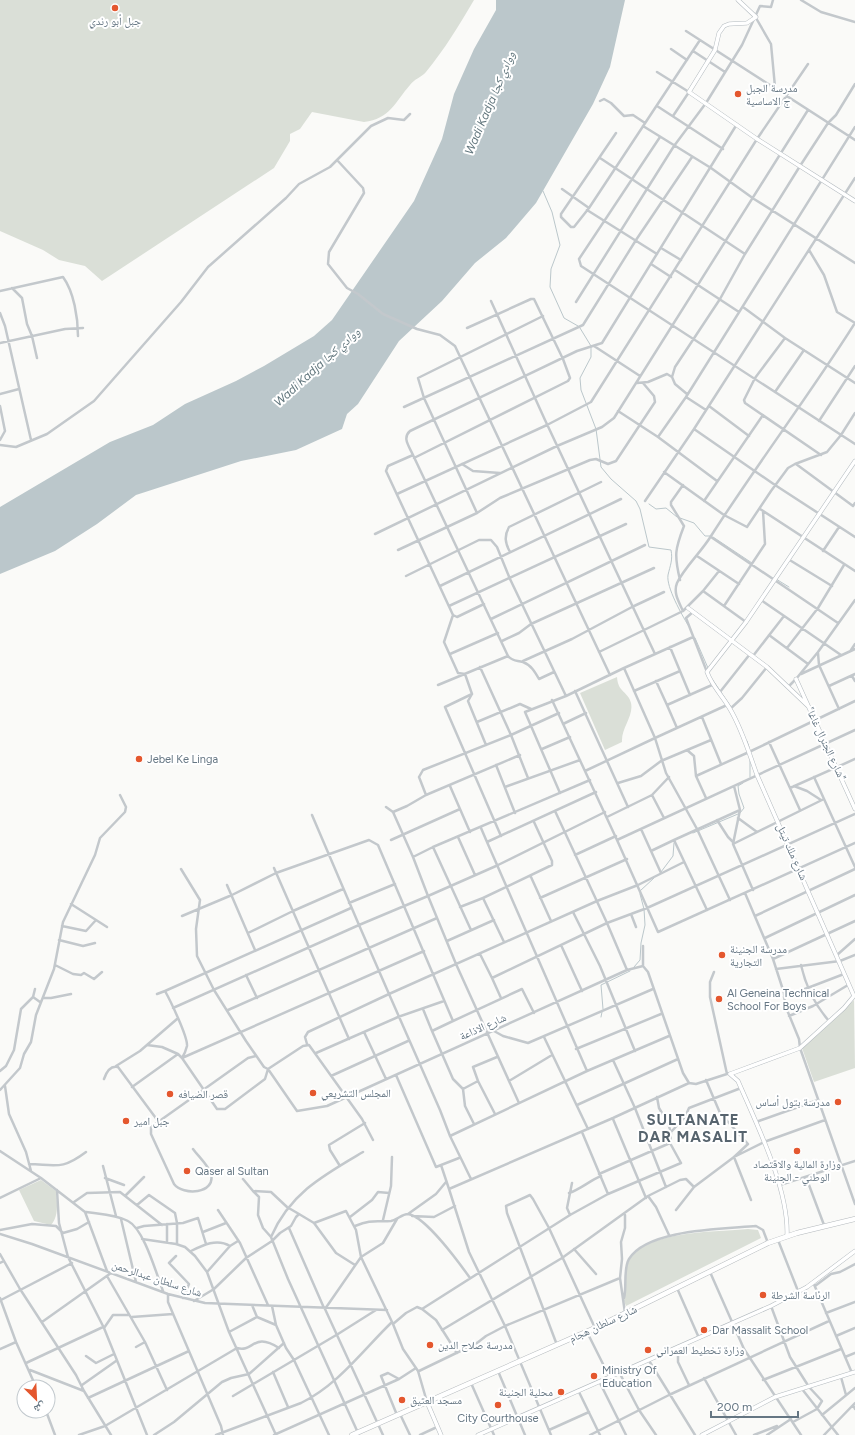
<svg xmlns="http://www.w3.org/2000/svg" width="855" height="1435" font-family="Figtree,'Noto Naskh Arabic',sans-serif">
	<rect width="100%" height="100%" fill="#fafaf8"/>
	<path fill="#dadfd7" d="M0,0H474C460,24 444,50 426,72C422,77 414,79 410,85C395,102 390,119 364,122L312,112L300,129L290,134V141L274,168L102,281L85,266L59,260L43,250L0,231Z
		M617,677C618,693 628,691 631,703C634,716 621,728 622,742L605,750L580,693Z
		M854,1000L855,1068L814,1082L802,1048Z
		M41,1180L56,1191C57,1203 59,1216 51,1225L34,1221L19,1190Z
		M748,1229L758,1230L761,1238L626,1306L624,1301C626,1289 624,1272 629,1261C645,1230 718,1232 748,1229Z"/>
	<path fill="#bbc7cb" d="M496,0H625L610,67L593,104L536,203L506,238L475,263L442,301L399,341L358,404L347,414L342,429L296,450L241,461L136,495L97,524L55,551L0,574V507L110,442L153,425L185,404L236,381L264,366L314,336L332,320L414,201L442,139L454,94L474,49L496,10Z"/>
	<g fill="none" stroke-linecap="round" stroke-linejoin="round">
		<path stroke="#bbc7cb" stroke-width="1" d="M543,191L552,212L560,245L551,269L550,287L564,318L578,326
			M580,328L591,346V357L580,378L581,390L596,429L601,467L611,479L636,501L640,509L649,547L671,550C673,560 670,566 668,575C666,587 682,615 688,625
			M649,504L656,509L666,508L677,517
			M680,518L694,523L705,536H710
			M713,537L752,563
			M776,579L789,587
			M695,638L708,668
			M712,679L731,707
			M747,741L749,747
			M750,777V761
			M740,813L744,808L739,794L738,786L743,783
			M693,833L738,814
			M661,872L673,856L674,843
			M640,891L654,878
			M634,967L640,960L641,943L645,925L644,909L640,894
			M603,1009L601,985L630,971
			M601,1017L602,1012"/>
		<g stroke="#b3babf" stroke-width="4.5">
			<path id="secondary" d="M738,0L756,17L747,23L729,24L724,26L719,33L715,50L689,92L757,139L855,201
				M688,608L767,667L808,706
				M796,679L855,809
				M787,1236C789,1189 757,1125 738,1081L730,1074L800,1048L844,1008L854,996L757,775C749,753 742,729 730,709C722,695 712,686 707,672L746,622L855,461
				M427,1402L441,1435
				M478,1435L771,1306L807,1287L855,1251
				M702,1435L775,1397L855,1372"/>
		</g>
		<g stroke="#b4b9bd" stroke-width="5.5">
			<path id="highway" d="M352,1435L595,1328L768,1243L797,1233L855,1219"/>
		</g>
		<path stroke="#c3c8cc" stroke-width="2.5" d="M801,0L821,12L855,22
			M756,18L771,44L775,87
			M686,31L855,140
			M671,49L687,60
			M693,51L725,72
			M657,72L689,92L673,116
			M600,101L604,99L611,103L624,116L633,115L645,123
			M657,106L723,149
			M643,126L711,168L754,199L855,263
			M616,133L561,214V217L571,227H574L589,208L700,40
			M660,137L579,259L581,266L855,444
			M600,158L745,254
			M337,160L363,188L364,193L329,252L328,264L347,288L358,294L383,314L417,329L440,335L455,346L610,675
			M562,189L589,208
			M587,210L657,254
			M661,248L681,260
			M809,250L824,275L837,312L855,323
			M651,264L671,277
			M675,270L739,312
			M12,288L22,298L27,324L32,336L37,358
			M0,291L63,277C74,292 78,318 78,336
			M491,301L545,420L655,654
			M576,302L674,146L706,103L742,45L760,6L771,7L773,0
			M743,307L785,338L855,383
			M0,313L5,326L31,440
			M785,338L755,378L744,400L745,403L821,455
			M0,343L65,329L83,328
			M594,346L640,376
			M672,377L675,367L720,299L745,254L800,166L828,123L836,115L855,84
			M637,383L648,382L667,374L672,377L675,384L687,394
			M775,392L804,350
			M0,394L19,389
			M686,397L706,410
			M0,406L5,431L0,440
			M709,406L749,436
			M404,407L583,325L636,240L692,157
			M618,411L658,437L717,481
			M819,421L855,366
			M694,429L775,485L855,537
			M658,437L686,397L855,127
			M0,445L16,447L47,434L94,401L181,302L208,267L286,198L299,184L330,167L371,126L388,118L404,120L410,114
			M413,455L388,466L386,471L453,615L457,617L484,604
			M414,458L568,381L570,378L563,359L534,299H531L467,328
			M462,464L473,471L500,473
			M796,464L853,506L855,503
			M664,472L724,515L747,527L771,491L788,468L795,464L827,452L841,435L855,413
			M397,494L547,425L591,402L757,139L808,64
			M645,501L694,429L855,178
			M704,501L763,415
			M760,509L855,571
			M477,513L424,398L418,378L543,316
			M375,534L557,446L602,427L614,418L808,110
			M711,537L838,623
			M398,550L477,513L500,498L590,460L596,459L608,464L616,461L655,402L654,396L643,383
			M823,551L839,527
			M510,552C505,543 504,536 509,527L601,482
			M697,556L739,584
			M788,559L832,586
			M406,576L479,540H491L497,547L510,579L566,696
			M680,580C674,555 675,549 684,526L671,505V502L683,485
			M440,586L621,499
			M703,591L746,622
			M761,600L841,655
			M449,606L626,524
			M724,606L765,544L763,511
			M683,611C679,602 673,593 677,583C684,568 702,551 711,536C757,464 809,396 855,323
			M693,612L686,618L707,672
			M453,615L444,642L458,673L465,674L472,694L468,701L486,745
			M491,619L645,545
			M769,635L808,664
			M502,641L519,633L531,624L654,568
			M670,647L690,695
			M787,648L818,608L844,565
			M851,650L855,644
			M599,652L683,611L703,591L719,571
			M818,653L819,665L839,709
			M450,654L498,633
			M753,656L784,616
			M523,661L572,639L632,607L664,592
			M480,667L511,735L528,778
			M554,672L539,679C535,672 531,665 523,662C517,660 513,662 508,656L413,455C409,446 402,438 410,431L577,351L602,343L737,124
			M801,674L855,649
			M852,676L855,681
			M656,681L667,705
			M438,685L508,656
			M789,686L796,679L818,652L855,600
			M829,686L855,674
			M575,691L628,807
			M634,691L680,671
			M720,692L750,654
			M472,694L445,707L501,836
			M552,700L617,840
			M727,705L655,738L666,773L697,829L730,900
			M730,709L742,698L767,667
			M702,717L721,764
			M477,722L520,704L531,709
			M563,724L586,713
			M677,728L667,705L712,685
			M855,730L617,840L658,932L855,843
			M769,742L790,788L855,759
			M542,749L570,737
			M687,750L694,756L696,776L749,752L855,701
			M496,765L515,813
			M585,771L655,738L624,668L693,637
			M696,776L706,798
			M814,777L855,867
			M618,783L641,776L661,761L711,740
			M450,786L470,832
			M734,786L740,810L733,844L753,890
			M794,786L807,791L821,800
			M505,787L580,760
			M790,788L800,810
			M560,793L525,712L566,696L624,668
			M426,795L419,777L423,770L511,735L559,713
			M652,795L664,818
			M386,807L393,812L407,806L426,795L520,755
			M555,811L607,923L627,970
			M393,812L413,857
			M607,817L652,795L669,777
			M738,818L757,832
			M717,820L728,837L733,842
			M481,828L487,842
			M641,829L651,851L674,840L707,910
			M458,837L475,875
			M391,840L460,809
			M674,840L740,810
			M733,844L824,799
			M433,847L471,930
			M651,851L661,873
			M575,855L616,836
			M274,868L349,1039
			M181,869L200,900L196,929L197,956L214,990L246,1041L264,1067L268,1069L297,1111L327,1106L627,970L643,966L648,972L683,1073L689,1083
			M531,877L551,921
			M227,885L255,950
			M745,893L773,959L784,993L785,1005L799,1039L800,1048L855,1204
			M540,898L627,859
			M349,903L395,884
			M71,904L107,927
			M460,907L483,898
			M573,912L600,966L635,1051
			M631,914L636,927
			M182,916L232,895L276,873L369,840L378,845L453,1021L522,989L534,1013
			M755,916L855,869
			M62,926L86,931L96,920
			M248,933L293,911L343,889
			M765,938L855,895
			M59,940L83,946L95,943
			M447,941L494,920
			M504,942L483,898L552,865V861L534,822
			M561,945L582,991
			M643,946V966
			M480,954L492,978L607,923L647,908L855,814
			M837,955L855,939
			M773,959L855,921
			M55,965L73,974L81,975L84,973L94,979L102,972
			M801,965C806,987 814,1004 829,1021
			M776,969L840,961L855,955
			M714,972L710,982V997L727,1074
			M246,975L257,998
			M492,978L501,998
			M165,991L351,908
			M157,994L165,991C170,1000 188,1037 187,1046C186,1050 184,1055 182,1058L217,1109H225L265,1079L268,1069
			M33,997L40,1002
			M784,997L844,974
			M43,998H51L71,994
			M173,1008L359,925L312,815
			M423,1009L432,1031
			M228,1010L437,918
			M789,1016L813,1006L848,985
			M453,1021L432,1031L453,1079L463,1089L465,1106L474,1124
			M494,1031L503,1036L528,1043L653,989
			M364,1032L386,1079
			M544,1037L588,1129
			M307,1044L305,1037L308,1032L389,994L359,925L428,896L413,857L433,847L590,780
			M147,1045L162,1047L178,1054
			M576,1049L661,1014
			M316,1053L398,1017L444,1001
			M613,1060L635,1108L666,1187
			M116,1066L140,1051L177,1019
			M268,1069L303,1046L309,1045L362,1119L373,1140
			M0,1071L6,1066L14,1050L21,1009L33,997L35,989
			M587,1071L487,842L596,792
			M396,1075L436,1167L459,1158
			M331,1076L408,1041
			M104,1079C106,1073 110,1065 118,1067L158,1121
			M706,1080L720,1113L748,1144L734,1157L751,1200
			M478,1081L495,1114
			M509,1081L552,1055
			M5,1086L9,1114L26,1152L31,1171
			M132,1087L178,1054L182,1058L424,951
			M463,1089L478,1081L473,1067L497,1057
			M0,1090L20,1068L24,1054L31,1042L36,1015L54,969L63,922L95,855L100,838L125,812L126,807L120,795
			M519,1103L456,964L428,896L496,866L605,812
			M577,1105L678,1059
			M613,1119L646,1198
			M756,1122L818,1100
			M582,1132L608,1194
			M671,1132L685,1117L689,1108L741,1088
			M450,1136L440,1110L389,994L597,901L638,885L684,862
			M193,1149C198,1156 209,1166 211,1174C216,1194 183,1196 174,1184L151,1134V1127L248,1058L256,1056
			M0,1151L41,1178L85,1212L107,1271
			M29,1164C57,1165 62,1170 86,1152
			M441,1165L449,1189L613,1118L689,1083L696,1084L730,1073
			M103,1166L116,1216
			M340,1166L330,1150L329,1145L365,1123
			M599,1174L670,1143
			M806,1177L824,1225
			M105,1178L124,1185
			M243,1179L253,1191L271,1192L287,1207L299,1214
			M471,1179L450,1136L587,1071L669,1036
			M780,1185L855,1161
			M449,1189L469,1252L505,1326L551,1435
			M57,1190L59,1223L68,1257L104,1328L147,1435
			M253,1191L259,1197L258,1215L263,1228L271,1237L288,1279L359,1435
			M569,1193C581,1189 589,1181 601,1176
			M126,1195L144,1177
			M648,1196L656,1207L669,1235
			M0,1198L41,1178
			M74,1202L87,1193L120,1192L162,1225
			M137,1205L149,1195L175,1213L177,1223V1244
			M218,1210L240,1243L268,1305
			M676,1210L694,1187
			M86,1212C99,1214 115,1214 128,1221C144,1229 156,1273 163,1291
			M408,1214L436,1194L446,1182
			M570,1215L567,1208L572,1183
			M412,1216L434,1217L455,1206
			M350,1217L372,1200L378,1192L389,1193
			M121,1219L136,1282
			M383,1220L391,1186L392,1157
			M314,1223L336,1253L355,1265
			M167,1224V1242
			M355,1226C372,1219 375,1222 391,1221C397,1220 402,1214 408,1214C425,1216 460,1264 470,1278
			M137,1228L144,1226L183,1223L198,1218L206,1244
			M289,1228L324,1308
			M0,1230L32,1224L56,1226L63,1233L77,1229L89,1222
			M203,1232L226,1223
			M0,1234L32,1244L168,1294L205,1303L387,1310
			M271,1237C290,1193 324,1175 363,1152
			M142,1239L176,1244L185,1247L195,1256L207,1272L229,1332L276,1435
			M778,1240L798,1291
			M574,1249L596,1274
			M191,1251C203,1245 217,1238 230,1246
			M0,1254L20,1289L76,1375L84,1391L111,1435
			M176,1256L169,1263L189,1284L183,1298
			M0,1263L4,1261
			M207,1272L230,1246L238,1241
			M710,1272L744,1349L801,1435
			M107,1276L145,1342L167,1390
			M620,1278L622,1259L621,1242L625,1228V1215
			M813,1282L852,1373
			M815,1286L831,1274L840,1272L855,1264
			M677,1288L699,1338
			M168,1294V1302L221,1426L223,1435
			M0,1298L16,1342L36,1387
			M624,1298C627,1287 623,1269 629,1259C647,1229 723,1229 756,1226L763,1230L768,1243
			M1,1300L72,1263
			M194,1301L214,1289L246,1258L272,1241L280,1233L291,1226L296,1217L299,1214L314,1223L346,1211L356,1230L361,1257L393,1324
			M252,1305L257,1317L276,1325
			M272,1306L276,1325L286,1348L294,1360L329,1435
			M771,1306L790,1357L809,1387L822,1401L817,1409L793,1422
			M422,1309L436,1320L457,1353
			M826,1313L855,1302
			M132,1317L173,1314
			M42,1322L111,1273
			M104,1328L113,1315H129
			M442,1330L562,1258L648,1196L680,1180L686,1179L694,1187L734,1157L764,1142L825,1120
			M229,1332L257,1317
			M587,1332L609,1376
			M836,1336L855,1328
			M557,1345L507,1213L506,1206L530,1195L533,1199L549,1228L595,1328
			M678,1346V1362L689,1385
			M136,1347L145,1342
			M0,1349L16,1342
			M86,1356L96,1363L114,1354
			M845,1357L855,1353
			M648,1359L695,1435
			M26,1363L103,1327
			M30,1370L84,1391
			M419,1371L477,1343L486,1336L505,1326L620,1278L625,1313
			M498,1371L525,1435
			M273,1372L288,1407
			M619,1372L639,1410L656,1435
			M841,1377L846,1395
			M704,1378L736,1435
			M763,1380L841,1349
			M599,1381L626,1435
			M471,1383L494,1435
			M82,1385L116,1361
			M802,1389L838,1435
			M578,1390L600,1435
			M233,1396L338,1334L376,1310
			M88,1398L189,1351
			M427,1402L418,1371L403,1349L393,1324L406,1313L417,1307L422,1309L570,1215L608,1194L681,1163L670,1143L671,1133L668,1123L659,1108L657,1097
			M853,1405L855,1409
			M46,1411L55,1435
			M400,1414L410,1435
			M397,1415L381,1376L388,1373L399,1379
			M822,1415L855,1388
			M549,1430L589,1412
			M79,1435L105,1426L237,1348C254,1353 253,1331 279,1348
			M154,1435L174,1422L222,1382L231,1378L249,1374L284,1343
			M216,1435L301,1403C338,1385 363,1350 392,1322
			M274,1435L399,1379L416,1368
			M383,1435L325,1309L361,1257L383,1243L397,1219
			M420,1435L437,1427
			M590,1435L669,1395L829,1321
			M754,1435L777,1426
			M767,1435L791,1419
			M824,1435L855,1403"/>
		<use href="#secondary" stroke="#fff" stroke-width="3.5"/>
		<use href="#highway" stroke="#fff" stroke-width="4.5"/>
	</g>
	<g fill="#e4572e" stroke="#fff" stroke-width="1.5">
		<circle cx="115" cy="8" r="4"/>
		<circle cx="738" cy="94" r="4"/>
		<circle cx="139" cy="759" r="4"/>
		<circle cx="722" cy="955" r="4"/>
		<circle cx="719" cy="999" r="4"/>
		<circle cx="313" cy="1093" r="4"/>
		<circle cx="170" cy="1094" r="4"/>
		<circle cx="838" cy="1102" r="4"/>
		<circle cx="126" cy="1121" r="4"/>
		<circle cx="797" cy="1151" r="4"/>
		<circle cx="187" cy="1171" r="4"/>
		<circle cx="763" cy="1295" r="4"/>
		<circle cx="704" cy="1330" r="4"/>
		<circle cx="430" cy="1345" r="4"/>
		<circle cx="648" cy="1350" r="4"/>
		<circle cx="594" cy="1376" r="4"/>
		<circle cx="561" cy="1392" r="4"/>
		<circle cx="402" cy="1400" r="4"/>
		<circle cx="498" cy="1405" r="4"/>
	</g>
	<g text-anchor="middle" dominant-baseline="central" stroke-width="4" stroke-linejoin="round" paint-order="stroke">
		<g font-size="11" fill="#657683" stroke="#fff" text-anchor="start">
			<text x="115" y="21" text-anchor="middle">جبل أبو رندي</text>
			<text x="746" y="88">مدرسة الجبل<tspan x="746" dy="13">ج الاساسية</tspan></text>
			<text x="147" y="759">Jebel Ke Linga</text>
			<text x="730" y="949">مدرسة الجنينة<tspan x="730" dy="13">التجارية</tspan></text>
			<text x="727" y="993">Al Geneina Technical<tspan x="727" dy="13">School For Boys</tspan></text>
			<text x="321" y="1093">المجلس التشريعي</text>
			<text x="178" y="1094">قصر الضيافه</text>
			<text x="830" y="1102" text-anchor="end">مدرسة بتول أساس</text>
			<text x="134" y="1121">جبل امير</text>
			<text x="797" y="1164" text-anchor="middle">وزارة المالية والاقتصاد<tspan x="797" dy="13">الوطني - الجنينة</tspan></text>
			<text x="195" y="1171">Qaser al Sultan</text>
			<text x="771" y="1295">الرئاسة الشرطة</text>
			<text x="712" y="1330">Dar Massalit School</text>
			<text x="438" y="1345">مدرسة صلاح الدين</text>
			<text x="656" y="1350">وزارة تخطيط العمراني</text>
			<text x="602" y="1370">Ministry Of<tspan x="602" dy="13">Education</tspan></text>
			<text x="553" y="1392" text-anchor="end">محلية الجنينة</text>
			<text x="410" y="1400">مسجد العتيق</text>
			<text x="498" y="1418" text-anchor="middle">City Courthouse</text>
		</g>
		<g font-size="11" fill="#657683" stroke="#fff">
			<text transform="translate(826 744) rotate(65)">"شارع الجنرال غاغا"</text>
			<text transform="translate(792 852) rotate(66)">شارع ملك تيتل</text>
			<text transform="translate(483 1027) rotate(-24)">شارع الاذاعة</text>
			<text transform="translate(157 1279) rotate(18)">شارع سلطان عبدالرحمن</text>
			<text transform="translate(603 1324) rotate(-25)">شارع سلطان هجام</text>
		</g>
		<g font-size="12" font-style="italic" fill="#60757c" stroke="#fff">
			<text transform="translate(490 103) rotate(-67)">Wadi Kadja ووادي كجا</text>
			<text transform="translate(317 367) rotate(-42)">Wadi Kadja ووادي كجا</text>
		</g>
		<g font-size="15" font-weight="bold" letter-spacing="1" fill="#57646e" stroke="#fff">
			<text x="693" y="1120">SULTANATE<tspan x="693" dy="17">DAR MASALIT</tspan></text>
		</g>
	</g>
	<g transform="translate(36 1399) rotate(156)"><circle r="19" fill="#ffffff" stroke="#c1c8cd"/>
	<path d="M0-3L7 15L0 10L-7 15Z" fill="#e4572e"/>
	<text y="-6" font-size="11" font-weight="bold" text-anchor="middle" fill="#657683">ش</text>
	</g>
	<path d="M711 1411v6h87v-6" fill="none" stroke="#657683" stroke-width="2"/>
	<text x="717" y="1411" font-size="12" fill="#657683" stroke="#ffffff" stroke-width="3" paint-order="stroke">200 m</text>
</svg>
